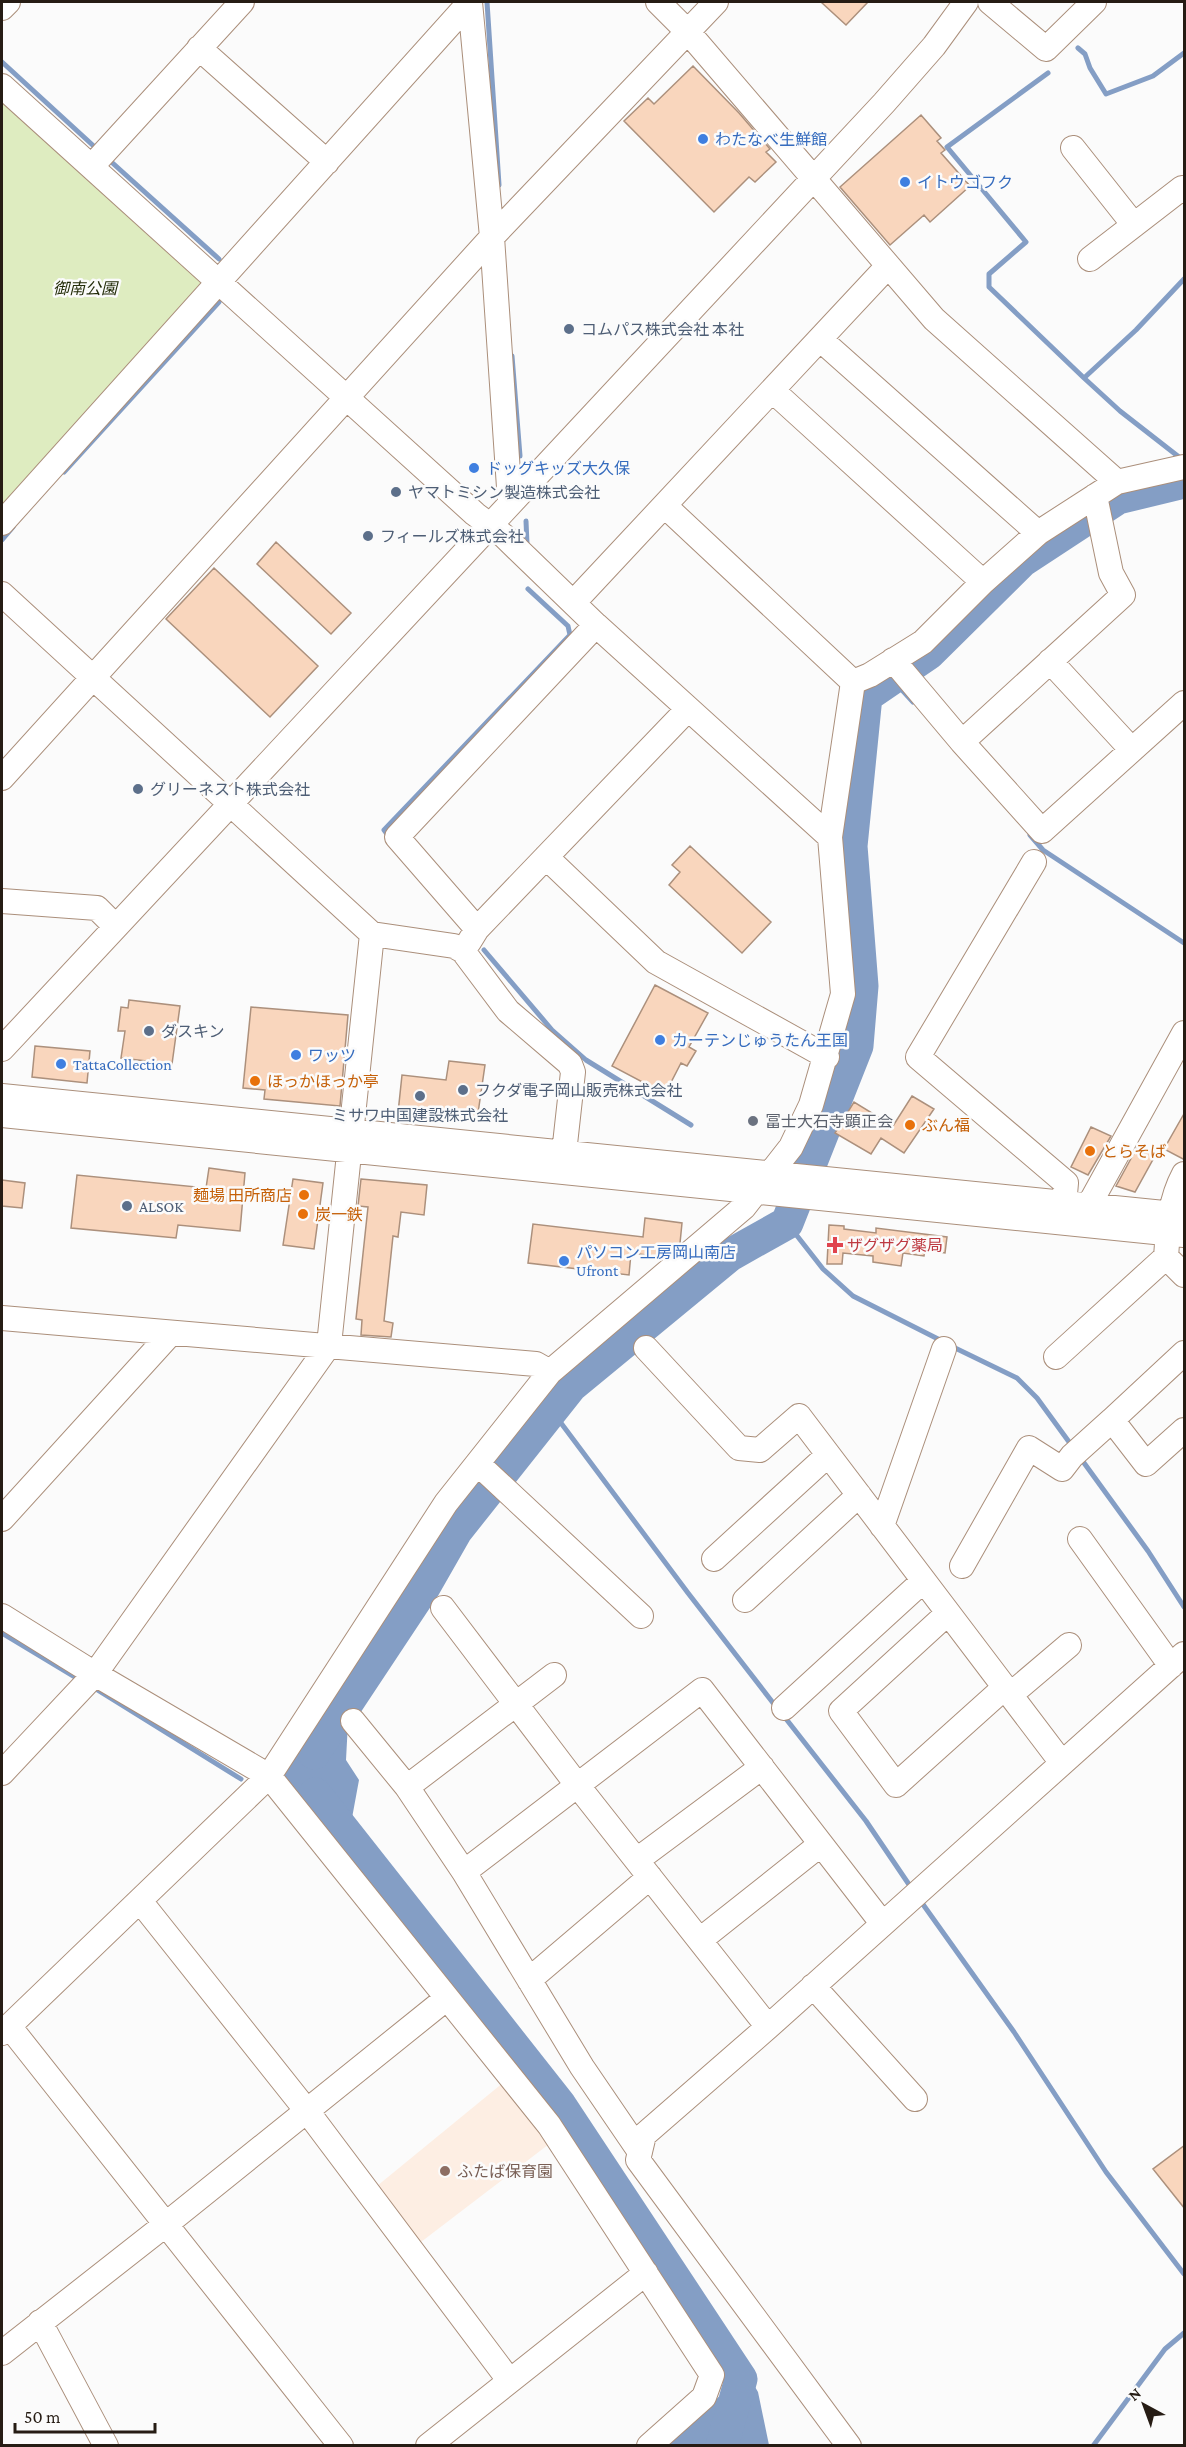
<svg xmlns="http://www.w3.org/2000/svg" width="1186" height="2447" font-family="'Crimson Pro','Noto Sans JP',serif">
	<rect width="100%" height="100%" fill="#fbfbfb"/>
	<path fill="#fdeee3" d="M504,2082L553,2141L421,2242L377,2186Z"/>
	<path fill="#deecc0" d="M2,99L205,281L2,506Z"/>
	<path fill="#849ec5" d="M328,1709L348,1722L346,1760L359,1780L352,1818L330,1839L285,1778L284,1772Z
		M748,2375L758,2392L769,2445L664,2446L732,2385Z"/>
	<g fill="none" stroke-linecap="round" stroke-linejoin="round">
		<path stroke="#849ec5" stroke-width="5" d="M487,2L499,185
			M1078,48L1085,54L1090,68L1106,94L1153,76L1184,53
			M2,62L98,150
			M1048,73L947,147L1026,242L989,274V287L1084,378
			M107,158L219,259
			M512,356L520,456
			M1179,457L1120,411L1084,378L1136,330L1184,279
			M64,472L219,302
			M526,521L527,544
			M2,540L13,527
			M892,679L913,702
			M1030,835L1043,850L1184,943
			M390,838L384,830L570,635L568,626L528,589
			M484,950L552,1030L586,1060L691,1125
			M787,1223L823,1269L853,1296L942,1341
			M951,1346L1017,1378L1037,1398L1072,1446
			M552,1411L688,1593L777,1708
			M1079,1456L1148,1551L1184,1607
			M2,1633L80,1680
			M91,1686L241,1779
			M783,1715L866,1821L910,1886
			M924,1901L922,1903L1014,2032L1106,2172L1184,2274
			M1093,2446L1165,2349L1184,2333"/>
		<path stroke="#849ec5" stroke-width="33" d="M314,1753L424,1587L456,1531L571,1386L730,1255L787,1223L857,1046L862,986L851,846L866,696L929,653L1022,561L1118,498L1184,482
			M315,1794L560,2105L741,2379L722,2446"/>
	</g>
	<path fill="#f9d6bd" stroke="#ac907c" stroke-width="1.5" d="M821,2H868L846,25Z
		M693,66L739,113L770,149L766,152L776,162L755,182L749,177L714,212L624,121L648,98L654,104Z
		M921,115L941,138L937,141L945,150L941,153L970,186L930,222L924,215L890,245L840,187Z
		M276,542L351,613L331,634L257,564Z
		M214,568L318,666L270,717L166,619Z
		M690,846L771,922L742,953L669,885L680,872L672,865Z
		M655,985L708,1013L689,1047L696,1051L687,1066L681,1063L665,1094L612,1066Z
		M129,1000L180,1006L172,1064L121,1058L125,1031H118L121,1007L128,1008Z
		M251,1007L348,1015L340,1106L264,1099L265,1090L243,1088Z
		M35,1046L90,1051L87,1083L32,1077Z
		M449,1061L485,1065L477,1120L398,1113L402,1075L446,1080Z
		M912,1096L934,1109L904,1153L881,1138L871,1154L835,1133L854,1102L893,1126Z
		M1185,1112V1160L1164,1149Z
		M1091,1127L1111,1136L1088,1175L1071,1167Z
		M1139,1144L1156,1154L1135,1192L1116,1186Z
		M209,1168L245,1173L240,1231L178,1225L176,1238L71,1228L77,1175L206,1188Z
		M293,1179L323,1183L314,1249L283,1245Z
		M361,1179L427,1185L424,1215L401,1212L398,1237L393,1236L384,1321L393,1323L391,1337L361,1335L362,1320L356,1319L368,1207L358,1206Z
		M2,1180L25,1183L22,1208L2,1206Z
		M645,1218L682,1223L680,1243L663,1257L631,1253L629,1275L528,1263L533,1224L643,1237Z
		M829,1225L844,1226V1229L876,1233V1228L947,1237L945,1253L925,1250L924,1256L903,1253L901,1266L873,1262V1256L843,1253L842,1264H827Z
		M1185,2145V2209L1153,2169Z"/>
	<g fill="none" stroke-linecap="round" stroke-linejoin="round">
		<g stroke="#ab8f7b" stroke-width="26">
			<path id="minor" d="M470,2L492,237L510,502
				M658,2L688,32L934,319L1117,482
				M990,2L1046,49L1094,2
				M2,8L8,2
				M199,48L327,162
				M2,86L475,514L504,536L596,625L830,837
				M1073,148L1134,225
				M92,166L242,2
				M1090,259L1182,188L1184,191
				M821,340L1038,533
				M773,391L983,582
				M665,506L853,682
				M2,523L470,2
				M2,594L372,934L329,1345L95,1674L2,1773
				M574,602L888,266
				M893,660L962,742L1042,831L1184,703
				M1050,661L1132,750
				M853,682L870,675L923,642L983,582L1038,533L1117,482L1184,467
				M962,742L1123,595L1111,573L1095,496
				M2,778L492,237L716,2
				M546,857L656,962L827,1057
				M1034,862L918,1057L1066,1183L1063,1216
				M2,901L97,908L115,926
				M477,929L397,837L596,625
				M372,934L454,946L463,951L508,1011L570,1064L573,1072L564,1153
				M469,942L477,929L688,709
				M2,1049L884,103L934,46L966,2
				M2,1096L1184,1215
				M2,1115L1184,1235
				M1184,1174C1170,1200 1168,1228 1166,1257L1184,1275
				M1089,1205L1184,1033
				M2,1318L536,1364L550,1372
				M646,1348L739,1448L760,1450L799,1416L1062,1763
				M1184,1353L1112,1420L1146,1464L1184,1430
				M1056,1357L1166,1257
				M478,1464L641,1616
				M2,1519L171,1333
				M882,1526L944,1349
				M1080,1539L1171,1666
				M714,1559L828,1455
				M962,1566L1029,1448L1062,1469L1072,1456L1112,1420
				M745,1600L859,1495
				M443,1608L578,1786L768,2027
				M948,1613L841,1711L896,1785L1004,1688
				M2,1616L95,1674L269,1776L549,2125L712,2375L704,2397L649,2446
				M1010,1695L1069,1645
				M784,1708L923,1581
				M353,1721L407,1787L464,1872L582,2067L640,2152
				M407,1787L554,1675
				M637,1860L762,1767
				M464,1872L702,1690L882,1923
				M140,1901L307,2111L509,2380
				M700,1940L821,1844
				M529,1980L650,1877
				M813,1986L915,2099
				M9,2026L341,2446
				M2,2033L269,1776L446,1503L550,1372L744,1207L791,1147L811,1105L843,994L830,837L853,682
				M40,2322L106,2446
				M2,2353L165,2225L447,1998
				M428,2446L646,2273
				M849,2446L638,2160L644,2135L768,2027L1184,1654"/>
		</g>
		<use href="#minor" stroke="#fff" stroke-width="24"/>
	</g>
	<g fill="#3f7fe0" stroke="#fbfbfb" stroke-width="2">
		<circle cx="703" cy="139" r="6"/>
		<circle cx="905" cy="182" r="6"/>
		<circle cx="474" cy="468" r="6"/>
		<circle cx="660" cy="1040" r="6"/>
		<circle cx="296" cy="1055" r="6"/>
		<circle cx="61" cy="1064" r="6"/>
		<circle cx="564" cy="1261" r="6"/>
	</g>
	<g fill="#5c6f8a" stroke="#fbfbfb" stroke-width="2">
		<circle cx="569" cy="329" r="6"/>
		<circle cx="396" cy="492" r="6"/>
		<circle cx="368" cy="536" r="6"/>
		<circle cx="138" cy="789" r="6"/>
		<circle cx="149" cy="1031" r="6"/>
		<circle cx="463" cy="1090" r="6"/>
		<circle cx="420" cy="1096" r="6"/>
		<circle cx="127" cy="1206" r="6"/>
	</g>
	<g fill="#e8710a" stroke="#fbfbfb" stroke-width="2">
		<circle cx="255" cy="1081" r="6"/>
		<circle cx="910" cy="1125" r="6"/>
		<circle cx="1090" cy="1151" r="6"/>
		<circle cx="304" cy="1195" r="6"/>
		<circle cx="303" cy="1214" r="6"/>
	</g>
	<circle fill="#6b7280" stroke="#fbfbfb" stroke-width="2" cx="753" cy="1121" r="6"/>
	<path fill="#e0444e" stroke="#fbfbfb" stroke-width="2" d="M832 1236h6v6h6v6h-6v6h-6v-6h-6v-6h6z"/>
	<circle fill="#8d6e63" stroke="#fbfbfb" stroke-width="2" cx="445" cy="2171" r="6"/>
	<g text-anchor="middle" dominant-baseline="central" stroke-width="5" stroke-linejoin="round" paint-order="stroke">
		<g font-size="16" fill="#366cbe" stroke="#fbfbfb" text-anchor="start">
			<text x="715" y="139">わたなべ生鮮館</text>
			<text x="917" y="182">イトウゴフク</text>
			<text x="486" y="468">ドッグキッズ大久保</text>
			<text x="672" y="1040">カーテンじゅうたん王国</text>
			<text x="308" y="1055">ワッツ</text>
			<text x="73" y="1064">TattaCollection</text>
			<text x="576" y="1252">パソコン工房岡山南店<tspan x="576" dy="18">Ufront</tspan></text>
		</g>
		<g font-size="16" font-style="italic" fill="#242d0a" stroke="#fbfbfb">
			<text x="85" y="288">御南公園</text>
		</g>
		<g font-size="16" fill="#4e5e75" stroke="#fbfbfb" text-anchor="start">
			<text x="581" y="329">コムパス株式会社 本社</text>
			<text x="408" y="492">ヤマトミシン製造株式会社</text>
			<text x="380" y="536">フィールズ株式会社</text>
			<text x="150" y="789">グリーネスト株式会社</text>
			<text x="161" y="1031">ダスキン</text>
			<text x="475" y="1090">フクダ電子岡山販売株式会社</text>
			<text x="420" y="1115" text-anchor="middle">ミサワ中国建設株式会社</text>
			<text x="139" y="1206">ALSOK</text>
		</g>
		<g font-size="16" fill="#c56008" stroke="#fbfbfb" text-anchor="start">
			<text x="267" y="1081">ほっかほっか亭</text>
			<text x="922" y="1125">ぶん福</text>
			<text x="1102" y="1151">とらそば</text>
			<text x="292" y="1195" text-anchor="end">麺場 田所商店</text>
			<text x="315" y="1214">炭一鉄</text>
		</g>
		<g font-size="16" fill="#5b616d" stroke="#fbfbfb" text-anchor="start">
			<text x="765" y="1121">冨士大石寺顕正会</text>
		</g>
		<g font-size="16" fill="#be3a42" stroke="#fbfbfb" text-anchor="start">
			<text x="847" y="1245">ザグザグ薬局</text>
		</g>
		<g font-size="16" fill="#785e54" stroke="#fbfbfb" text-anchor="start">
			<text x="457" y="2171">ふたば保育園</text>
		</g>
	</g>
	<rect width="1186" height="2447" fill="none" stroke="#261c14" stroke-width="6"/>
	<g transform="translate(1144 2405) rotate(319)" stroke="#fbfbfb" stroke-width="4.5" paint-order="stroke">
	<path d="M0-4.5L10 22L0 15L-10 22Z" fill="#261c14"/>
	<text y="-9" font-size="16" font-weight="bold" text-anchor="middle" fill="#261c14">N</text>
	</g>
	<path d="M15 2423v9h140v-9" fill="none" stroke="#261c14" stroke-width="3"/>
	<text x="24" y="2423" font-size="18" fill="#261c14" stroke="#fbfbfb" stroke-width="4.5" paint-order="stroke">50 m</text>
</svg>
